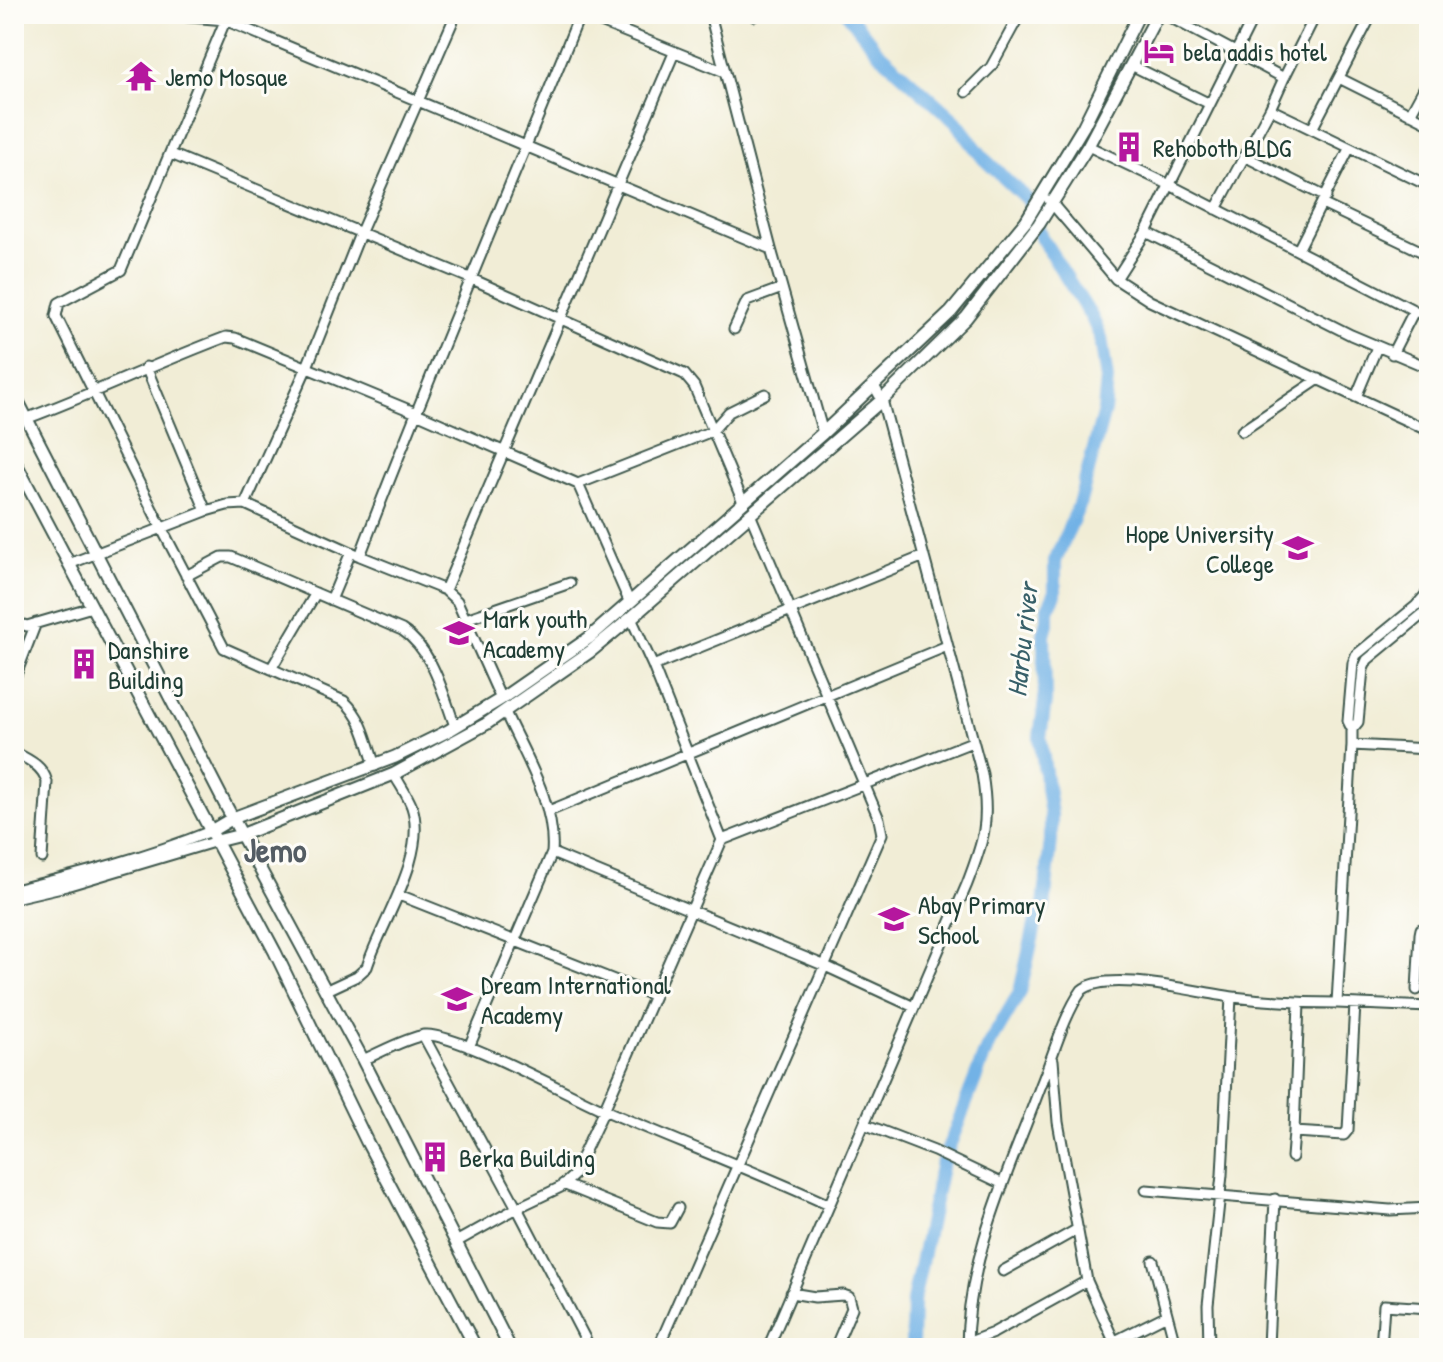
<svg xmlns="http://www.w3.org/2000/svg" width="1443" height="1362" font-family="'Patrick Hand',sans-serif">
	<rect width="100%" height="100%" fill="#fdfcf7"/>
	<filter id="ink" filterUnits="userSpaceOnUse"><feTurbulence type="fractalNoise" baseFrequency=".0125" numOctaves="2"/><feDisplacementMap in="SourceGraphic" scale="16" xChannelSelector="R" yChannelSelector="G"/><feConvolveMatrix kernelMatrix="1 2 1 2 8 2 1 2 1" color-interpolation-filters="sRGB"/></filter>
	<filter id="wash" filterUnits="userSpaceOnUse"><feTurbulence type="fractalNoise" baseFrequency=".006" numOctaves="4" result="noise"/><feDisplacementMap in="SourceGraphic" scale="32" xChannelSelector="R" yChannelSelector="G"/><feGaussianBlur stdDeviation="1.8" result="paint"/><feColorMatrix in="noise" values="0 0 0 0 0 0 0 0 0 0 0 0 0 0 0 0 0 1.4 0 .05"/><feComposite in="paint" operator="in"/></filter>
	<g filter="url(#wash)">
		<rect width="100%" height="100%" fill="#f1edd6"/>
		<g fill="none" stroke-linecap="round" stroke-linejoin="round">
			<path stroke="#72b2e6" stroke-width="14" d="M848,14L878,52L956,122L984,159L1029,201L1041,237L1092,318L1101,338L1107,380L1104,411L1079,505L1055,561V594L1048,608V620L1044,634L1045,701L1040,737L1051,815V840L1044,907L1036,921L1020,992L987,1048L941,1167L913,1301L912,1348"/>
		</g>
	</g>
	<g filter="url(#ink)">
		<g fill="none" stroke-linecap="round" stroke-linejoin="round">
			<g stroke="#3e574c" stroke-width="13">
				<path id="minor" d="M156,14L225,20L771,249
					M228,14L121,270L59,303L56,316L162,529L224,648L344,701C363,718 367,742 375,766
					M581,14L725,72
					M710,14L771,249L823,433
					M753,14L754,16
					M1164,14L1284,78L1270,109L1429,186
					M1413,14L1429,23
					M1131,65L1210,104
					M1284,78L1316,14
					M1339,78L1429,123
					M966,92L991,67L1020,14
					M1410,114L1429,79
					M1312,129L1372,14
					M1088,146L1170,185L1429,318
					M171,154L472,279L684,374L694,386L743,502
					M1244,156L1326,197
					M1049,200L1116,279L1150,301L1429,431
					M1322,204L1429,255
					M1216,209L1270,109
					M1146,232L1351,335L1429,368
					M1298,250L1349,149
					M1116,279L1146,232L1255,14
					M734,329L747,301L782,288
					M1392,354L1414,311
					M146,367L206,511
					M1356,397L1377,347
					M28,418C95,393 159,362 226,337L235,338L414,412L578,484L629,601
					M1242,431L1319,379
					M578,484L712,431L729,412L765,394
					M245,504L307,367L360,234L456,14
					M360,556C429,374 507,195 580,14
					M69,564L206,511L227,505L245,504L360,556L445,590L457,601L501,699
					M186,576L222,557H231L402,630C433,650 443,694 455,726
					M445,590L674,53
					M1429,591L1416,606L1356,655L1353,663L1348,721L1352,729V745L1337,1003L1429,1007
					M331,600L351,552
					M466,619L570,583
					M14,622L27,626L92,607
					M653,666L924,556
					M271,669L316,593
					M14,680L36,623
					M1352,729L1358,722L1363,669L1367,660L1429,609
					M1352,745L1429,749
					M14,752C28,759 43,766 47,782L42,858
					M549,811L947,646
					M722,840L972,742
					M552,853L823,965L914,1007
					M14,890C80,874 147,857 211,831
					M399,895L652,995
					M14,898L66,886L217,841
					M1417,990L1420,934L1421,929L1429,927
					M325,991L357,976L367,967C381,922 428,856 412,807C408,796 400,785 394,774
					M1299,1003L1294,1132L1344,1135L1348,1130L1355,1004
					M423,1035L517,1208L456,1242
					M469,1047L552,853C556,804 525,756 505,712
					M363,1060C379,1053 408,1037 425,1035C457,1033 569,1095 604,1110C679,1142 755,1171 829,1205
					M1053,1060L1058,1122L1087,1281L1117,1348
					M864,1124L934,1151L1003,1184
					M1292,1157L1294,1132
					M563,1184L657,1222L670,1223L678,1208
					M1146,1190L1390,1210L1429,1208
					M1153,1261L1176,1348
					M1003,1271L1078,1229
					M791,1293L815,1297L843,1295L849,1297L852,1308L835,1348
					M967,1343L993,1333L1087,1281
					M1268,1346L1275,1199
					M590,1348L517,1208L561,1187L573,1176L604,1110L722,840L653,666L631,618
					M658,1348L882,834L879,819L750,514
					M768,1348L967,884C984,840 990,822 982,774L882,400L873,384
					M967,1348C967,1256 1010,1169 1041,1085C1053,1056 1064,1015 1082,990C1108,969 1199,993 1233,997C1267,1001 1302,1003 1337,1003
					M1101,1348L1167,1315
					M1209,1348L1208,1305L1222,1175L1231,997
					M1381,1348L1384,1305L1429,1308"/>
			</g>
			<g stroke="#3e574c" stroke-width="15">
				<path id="major" d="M14,394L225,804L363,1060L510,1348
					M14,460L275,952L367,1142L476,1348
					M211,831L233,818L395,757L448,731L501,699L589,638L823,433L951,312L1026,221L1083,127L1139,14
					M217,841L241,835L394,774L486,724L591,651L631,618L882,400L966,318L1039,224L1088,146L1158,14"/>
			</g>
			<use href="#minor" stroke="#fff" stroke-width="9"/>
			<use href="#major" stroke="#fff" stroke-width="11"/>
		</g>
	</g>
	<defs>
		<g id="hotel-bare" transform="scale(2.4)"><path d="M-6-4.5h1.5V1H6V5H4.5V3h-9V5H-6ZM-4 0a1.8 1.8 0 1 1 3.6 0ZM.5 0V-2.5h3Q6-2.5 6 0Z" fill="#b5179e" stroke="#fdfcf7" stroke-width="2.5" paint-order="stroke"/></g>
		<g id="temple-bare" transform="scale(2.4)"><path d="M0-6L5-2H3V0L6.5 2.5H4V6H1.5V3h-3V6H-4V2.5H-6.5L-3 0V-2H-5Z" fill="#b5179e" stroke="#fdfcf7" stroke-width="2.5" paint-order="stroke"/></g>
		<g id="building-bare" transform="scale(2.4)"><path d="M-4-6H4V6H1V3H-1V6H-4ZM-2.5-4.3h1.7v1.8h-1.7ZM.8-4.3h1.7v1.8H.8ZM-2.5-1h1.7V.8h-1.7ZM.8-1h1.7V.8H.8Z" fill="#b5179e" stroke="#fdfcf7" stroke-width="2.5" paint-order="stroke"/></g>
		<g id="school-bare" transform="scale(2.4)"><path d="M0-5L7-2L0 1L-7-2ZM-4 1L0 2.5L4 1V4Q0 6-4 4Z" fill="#b5179e" stroke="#fdfcf7" stroke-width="2.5" paint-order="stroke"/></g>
	</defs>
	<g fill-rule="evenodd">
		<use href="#hotel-bare" x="1159" y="51"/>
		<use href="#temple-bare" x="141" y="76"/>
		<use href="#building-bare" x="1129" y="147"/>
		<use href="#school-bare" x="1298" y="548"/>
		<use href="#school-bare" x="459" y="633"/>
		<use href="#building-bare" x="84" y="664"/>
		<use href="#school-bare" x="894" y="919"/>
		<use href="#school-bare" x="457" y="999"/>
		<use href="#building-bare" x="435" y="1157"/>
	</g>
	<g text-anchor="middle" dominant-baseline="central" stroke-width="6" stroke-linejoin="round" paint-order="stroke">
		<g font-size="26" fill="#1f3d34" stroke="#fdfcf7" text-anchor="start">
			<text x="1183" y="51">bela addis hotel</text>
			<text x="165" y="76">Jemo Mosque</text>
			<text x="1153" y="147">Rehoboth BLDG</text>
			<text x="1274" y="533" text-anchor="end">Hope University<tspan x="1274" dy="30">College</tspan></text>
			<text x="483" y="618">Mark youth<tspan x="483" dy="30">Academy</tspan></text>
			<text x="108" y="649">Danshire<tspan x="108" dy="30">Building</tspan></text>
			<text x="918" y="904">Abay Primary<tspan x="918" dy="30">School</tspan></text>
			<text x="481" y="984">Dream International<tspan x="481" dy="30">Academy</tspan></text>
			<text x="459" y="1157">Berka Building</text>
		</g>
		<g font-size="28" font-style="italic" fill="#386069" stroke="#fdfcf7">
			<text transform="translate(1022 640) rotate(-84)">Harbu river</text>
		</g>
		<g font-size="34" font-weight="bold" fill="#545d64" stroke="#fdfcf7">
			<text x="275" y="850">Jemo</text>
		</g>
	</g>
	<rect width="1443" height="1362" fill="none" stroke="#fdfcf7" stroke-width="48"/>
</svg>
